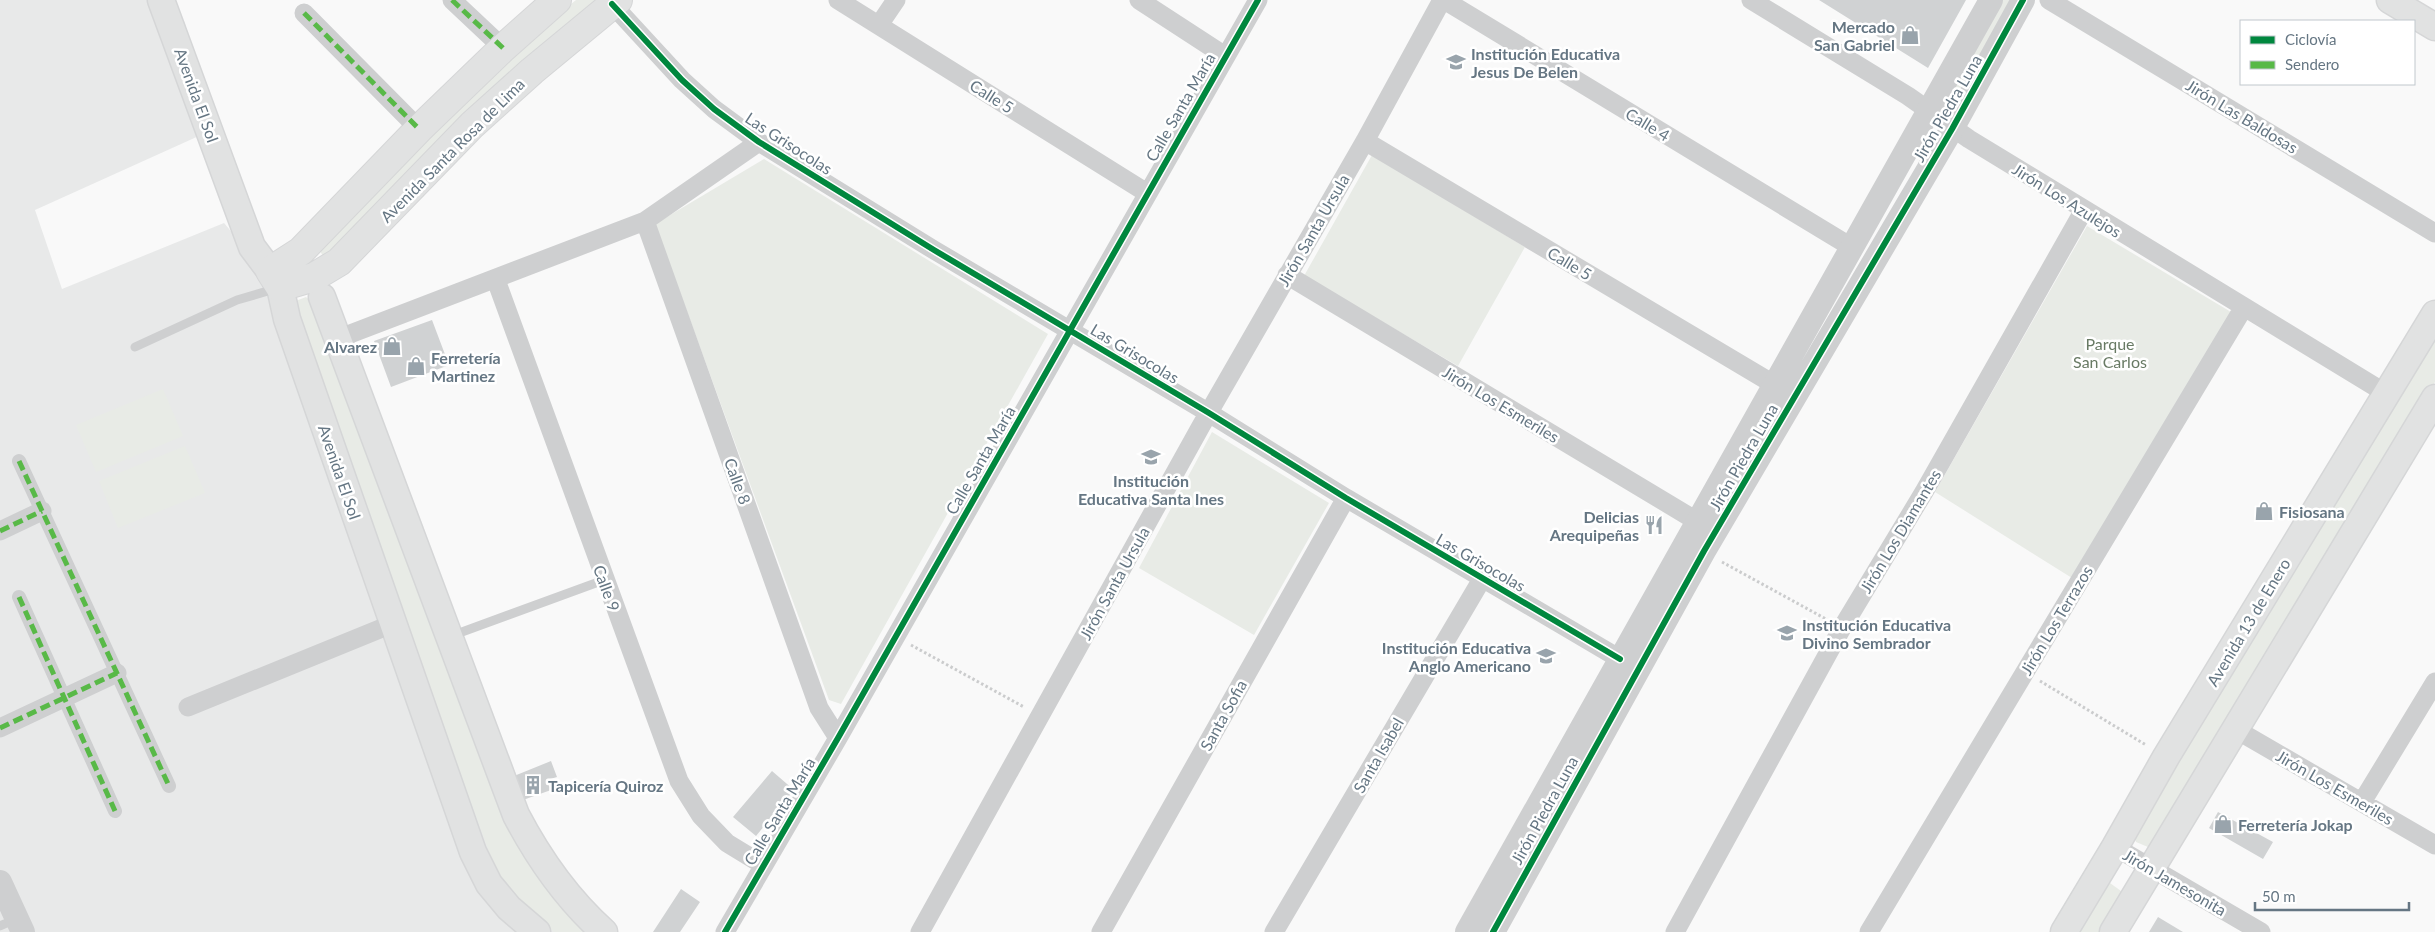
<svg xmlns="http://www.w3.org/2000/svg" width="2435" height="932" font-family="Lato,sans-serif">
	<rect width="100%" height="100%" fill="#f9f9f9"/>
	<path fill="#e8e9e9" d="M0,0H172L185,23L201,135L35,210L62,289L224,223L306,320L574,932H0Z"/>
	<path fill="#e8ebe6" d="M576,0H601L324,258L320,251L325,243L526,41Z
		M2002,0H2015L1953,108L1948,112L1946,105L1950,90Z
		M1372,155L1525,247L1458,366L1304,276Z
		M764,159L1048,334L841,704L829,700L655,224Z
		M2087,226L2231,312L2072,578L1935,492Z
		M306,297L316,305L445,647L589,932H554L525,908L499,879L292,314L293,302Z
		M2435,334V382L2156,843L2148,847L2136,842L2133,834Z
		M163,389L183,436L96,472L76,425Z
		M1212,432L1329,503L1254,635L1139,568Z
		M185,446L205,493L118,528L99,481Z
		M2110,883L2121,891L2122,898L2102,932H2077L2104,888Z"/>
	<path fill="#d0d2d3" d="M1819,0H1966L1928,68Z
		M432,320L449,365L391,387L374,341Z
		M551,761L557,777L547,780L551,790L523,800L514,776Z
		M772,771L794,790L756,836L733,817Z
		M2218,812L2273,842L2263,859L2209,828Z
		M681,889L700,902L680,932H653Z
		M2158,917L2183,932H2149Z"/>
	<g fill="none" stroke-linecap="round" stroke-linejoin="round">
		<g stroke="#d5d6d7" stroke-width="29">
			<path id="secondary" d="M161,0L252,247L270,271
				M2390,0L2435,27
				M280,287L287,319L473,852L489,884L509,908L537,932
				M322,297L516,815C539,859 566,898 604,932
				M2064,932L2115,847L2166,757L2435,314
				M2113,932L2435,398"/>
		</g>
		<g stroke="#d5d6d7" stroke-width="30">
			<path id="primary" d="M557,0L503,48L419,129L301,251L270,271L280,287L314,277L339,262L472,125L532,71L618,0"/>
		</g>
		<path stroke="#cbcccd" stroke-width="3" stroke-dasharray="2.5 2.5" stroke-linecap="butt" d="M1722,562L1826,619
			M911,645L1024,707
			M2040,681L2146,745"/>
		<path stroke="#cecfd0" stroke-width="9" d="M135,347L237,300L278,288
			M451,636L604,580
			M0,926L16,919"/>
		<path stroke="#cecfd0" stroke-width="14" d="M19,461L169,786
			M19,597L115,811"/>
		<path stroke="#cecfd0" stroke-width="19" d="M452,0L503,48
			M838,0L1147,193
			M1139,0L1225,56
			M1444,0L1853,248
			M1751,0L1908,96L1969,139L2387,394
			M2049,0L2435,233
			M612,4L682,80L714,109L759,142L934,250L1209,413L1346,498L1620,659
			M304,13L419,129
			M879,25L896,0
			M1365,141L1775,385
			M645,221L819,708L838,738
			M1287,275L1710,529
			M496,280L679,781L701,816L727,843L763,865
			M337,339L645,221L759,142
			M0,531L42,511
			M188,707L392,624
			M0,728L117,673
			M2235,729L2435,845
			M2362,802L2435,682
			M2115,847L2261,932
			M725,932L838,738L1258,0
			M920,932L1201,426L1365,141L1442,0
			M1101,932L1346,498
			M1274,932L1482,579
			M1675,932L1842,628L1924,492L2084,210
			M1869,932L2244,307"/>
		<path stroke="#cecfd0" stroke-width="24" d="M0,882L23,932
			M1467,932L1991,0
			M1493,932L1704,551L1952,129L2023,0"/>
		<use href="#secondary" stroke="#e1e2e2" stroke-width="26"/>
		<use href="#primary" stroke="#e1e2e2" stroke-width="28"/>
		<path stroke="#58b947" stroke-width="5" stroke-dasharray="10 5" stroke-linecap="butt" d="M452,0L503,48
			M304,13L419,129
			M19,461L169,786
			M0,531L42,511
			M19,597L115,811
			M0,728L117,673"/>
		<g stroke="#fff" stroke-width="9">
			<path id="cycleway" d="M612,4L682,80L714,109L759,142L934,250L1209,413L1346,498L1620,659
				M725,932L838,738L1258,0
				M1493,932L1704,551L1952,129L2023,0"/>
		</g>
		<use href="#cycleway" stroke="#00873e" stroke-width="6"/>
	</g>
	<defs>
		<g id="shop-bare" transform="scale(1.5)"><path d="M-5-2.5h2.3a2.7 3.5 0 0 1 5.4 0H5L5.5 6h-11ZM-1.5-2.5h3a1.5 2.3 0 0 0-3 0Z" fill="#99a4ac" stroke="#fff" stroke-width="2.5" paint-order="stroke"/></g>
		<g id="school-bare" transform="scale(1.5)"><path d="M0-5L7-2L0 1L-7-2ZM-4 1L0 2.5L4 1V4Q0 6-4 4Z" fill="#99a4ac" stroke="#fff" stroke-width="2.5" paint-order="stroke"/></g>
		<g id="restaurant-bare" transform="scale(1.5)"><path d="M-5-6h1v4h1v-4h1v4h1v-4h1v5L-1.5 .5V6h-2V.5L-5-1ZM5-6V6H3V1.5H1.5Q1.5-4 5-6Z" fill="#99a4ac" stroke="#fff" stroke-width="2.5" paint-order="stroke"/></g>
		<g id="building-bare" transform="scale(1.5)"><path d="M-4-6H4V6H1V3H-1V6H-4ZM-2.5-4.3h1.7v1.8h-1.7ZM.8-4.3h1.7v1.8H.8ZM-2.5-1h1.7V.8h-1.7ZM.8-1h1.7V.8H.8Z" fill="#99a4ac" stroke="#fff" stroke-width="2.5" paint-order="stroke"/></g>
	</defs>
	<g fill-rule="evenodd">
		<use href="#shop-bare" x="1910" y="35"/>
		<use href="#school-bare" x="1456" y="62"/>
		<use href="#shop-bare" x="392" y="346"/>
		<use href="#shop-bare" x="416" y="366"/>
		<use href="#school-bare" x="1151" y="457"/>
		<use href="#shop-bare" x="2264" y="511"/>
		<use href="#restaurant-bare" x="1654" y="525"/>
		<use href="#school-bare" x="1787" y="633"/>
		<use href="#school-bare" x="1546" y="656"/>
		<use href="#building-bare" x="533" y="785"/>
		<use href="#shop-bare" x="2223" y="824"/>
	</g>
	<g text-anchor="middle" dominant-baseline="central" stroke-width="5" stroke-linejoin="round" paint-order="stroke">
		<g font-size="16" font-weight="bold" fill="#657683" stroke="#fff" text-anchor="start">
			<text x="1895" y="26" text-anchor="end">Mercado<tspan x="1895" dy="18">San Gabriel</tspan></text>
			<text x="1471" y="53">Institución Educativa<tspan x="1471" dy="18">Jesus De Belen</tspan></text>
			<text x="377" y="346" text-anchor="end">Alvarez</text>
			<text x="431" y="357">Ferretería<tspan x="431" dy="18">Martinez</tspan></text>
			<text x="1151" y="480" text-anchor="middle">Institución<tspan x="1151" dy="18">Educativa Santa Ines</tspan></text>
			<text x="2279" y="511">Fisiosana</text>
			<text x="1639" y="516" text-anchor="end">Delicias<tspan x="1639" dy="18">Arequipeñas</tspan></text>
			<text x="1802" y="624">Institución Educativa<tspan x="1802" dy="18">Divino Sembrador</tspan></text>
			<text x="1531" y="647" text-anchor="end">Institución Educativa<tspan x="1531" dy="18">Anglo Americano</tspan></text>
			<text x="548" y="785">Tapicería Quiroz</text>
			<text x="2238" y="824">Ferretería Jokap</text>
		</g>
		<g font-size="16" fill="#657683" stroke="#fff">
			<text transform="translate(197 95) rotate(70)">Avenida El Sol</text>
			<text transform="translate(992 96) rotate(32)">Calle 5</text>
			<text transform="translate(1180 107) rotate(-60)">Calle Santa María</text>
			<text transform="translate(1947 108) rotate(-60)">Jirón Piedra Luna</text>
			<text transform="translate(2242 116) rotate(31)">Jirón Las Baldosas</text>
			<text transform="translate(1648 124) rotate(31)">Calle 4</text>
			<text transform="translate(789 143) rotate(33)">Las Grisocolas</text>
			<text transform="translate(452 150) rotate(-45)">Avenida Santa Rosa de Lima</text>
			<text transform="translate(2067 200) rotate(32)">Jirón Los Azulejos</text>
			<text transform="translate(1313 230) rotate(-60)">Jirón Santa Ursula</text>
			<text transform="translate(1570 263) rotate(31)">Calle 5</text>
			<text transform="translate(1135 353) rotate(31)">Las Grisocolas</text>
			<text transform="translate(1501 404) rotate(31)">Jirón Los Esmeriles</text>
			<text transform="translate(1743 457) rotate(-60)">Jirón Piedra Luna</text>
			<text transform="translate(980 460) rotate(-60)">Calle Santa María</text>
			<text transform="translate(340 472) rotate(71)">Avenida El Sol</text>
			<text transform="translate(738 481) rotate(70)">Calle 8</text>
			<text transform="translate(1900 531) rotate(-59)">Jirón Los Diamantes</text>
			<text transform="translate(1481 562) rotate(30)">Las Grisocolas</text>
			<text transform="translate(1114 583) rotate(-61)">Jirón Santa Ursula</text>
			<text transform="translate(607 588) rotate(70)">Calle 9</text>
			<text transform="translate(2056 620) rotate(-59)">Jirón Los Terrazos</text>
			<text transform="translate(2248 622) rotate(-59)">Avenida 13 de Enero</text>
			<text transform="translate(1223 715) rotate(-61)">Santa Sofia</text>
			<text transform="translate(1378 755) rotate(-60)">Santa Isabel</text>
			<text transform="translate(2335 787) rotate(30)">Jirón Los Esmeriles</text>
			<text transform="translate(1544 810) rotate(-61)">Jirón Piedra Luna</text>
			<text transform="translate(779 811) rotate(-59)">Calle Santa María</text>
			<text transform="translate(2175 882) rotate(30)">Jirón Jamesonita</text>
		</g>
		<g font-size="16" fill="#687a64" stroke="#fff">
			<text x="2110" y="343">Parque<tspan x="2110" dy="18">San Carlos</tspan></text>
		</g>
	</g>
	<rect x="2240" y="20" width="175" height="65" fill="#ffffff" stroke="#c1c8cd"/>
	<rect x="2250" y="36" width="25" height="8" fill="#00873e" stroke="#c1c8cd"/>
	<text x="2285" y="45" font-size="15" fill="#657683">Ciclovía</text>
	<rect x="2250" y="61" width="25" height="8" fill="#58b947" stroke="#c1c8cd"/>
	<text x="2285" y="70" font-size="15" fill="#657683">Sendero</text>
	<path d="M2255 902v8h154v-8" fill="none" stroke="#657683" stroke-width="2.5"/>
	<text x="2262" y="902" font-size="15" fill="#657683" stroke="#ffffff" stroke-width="4" paint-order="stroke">50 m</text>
</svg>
